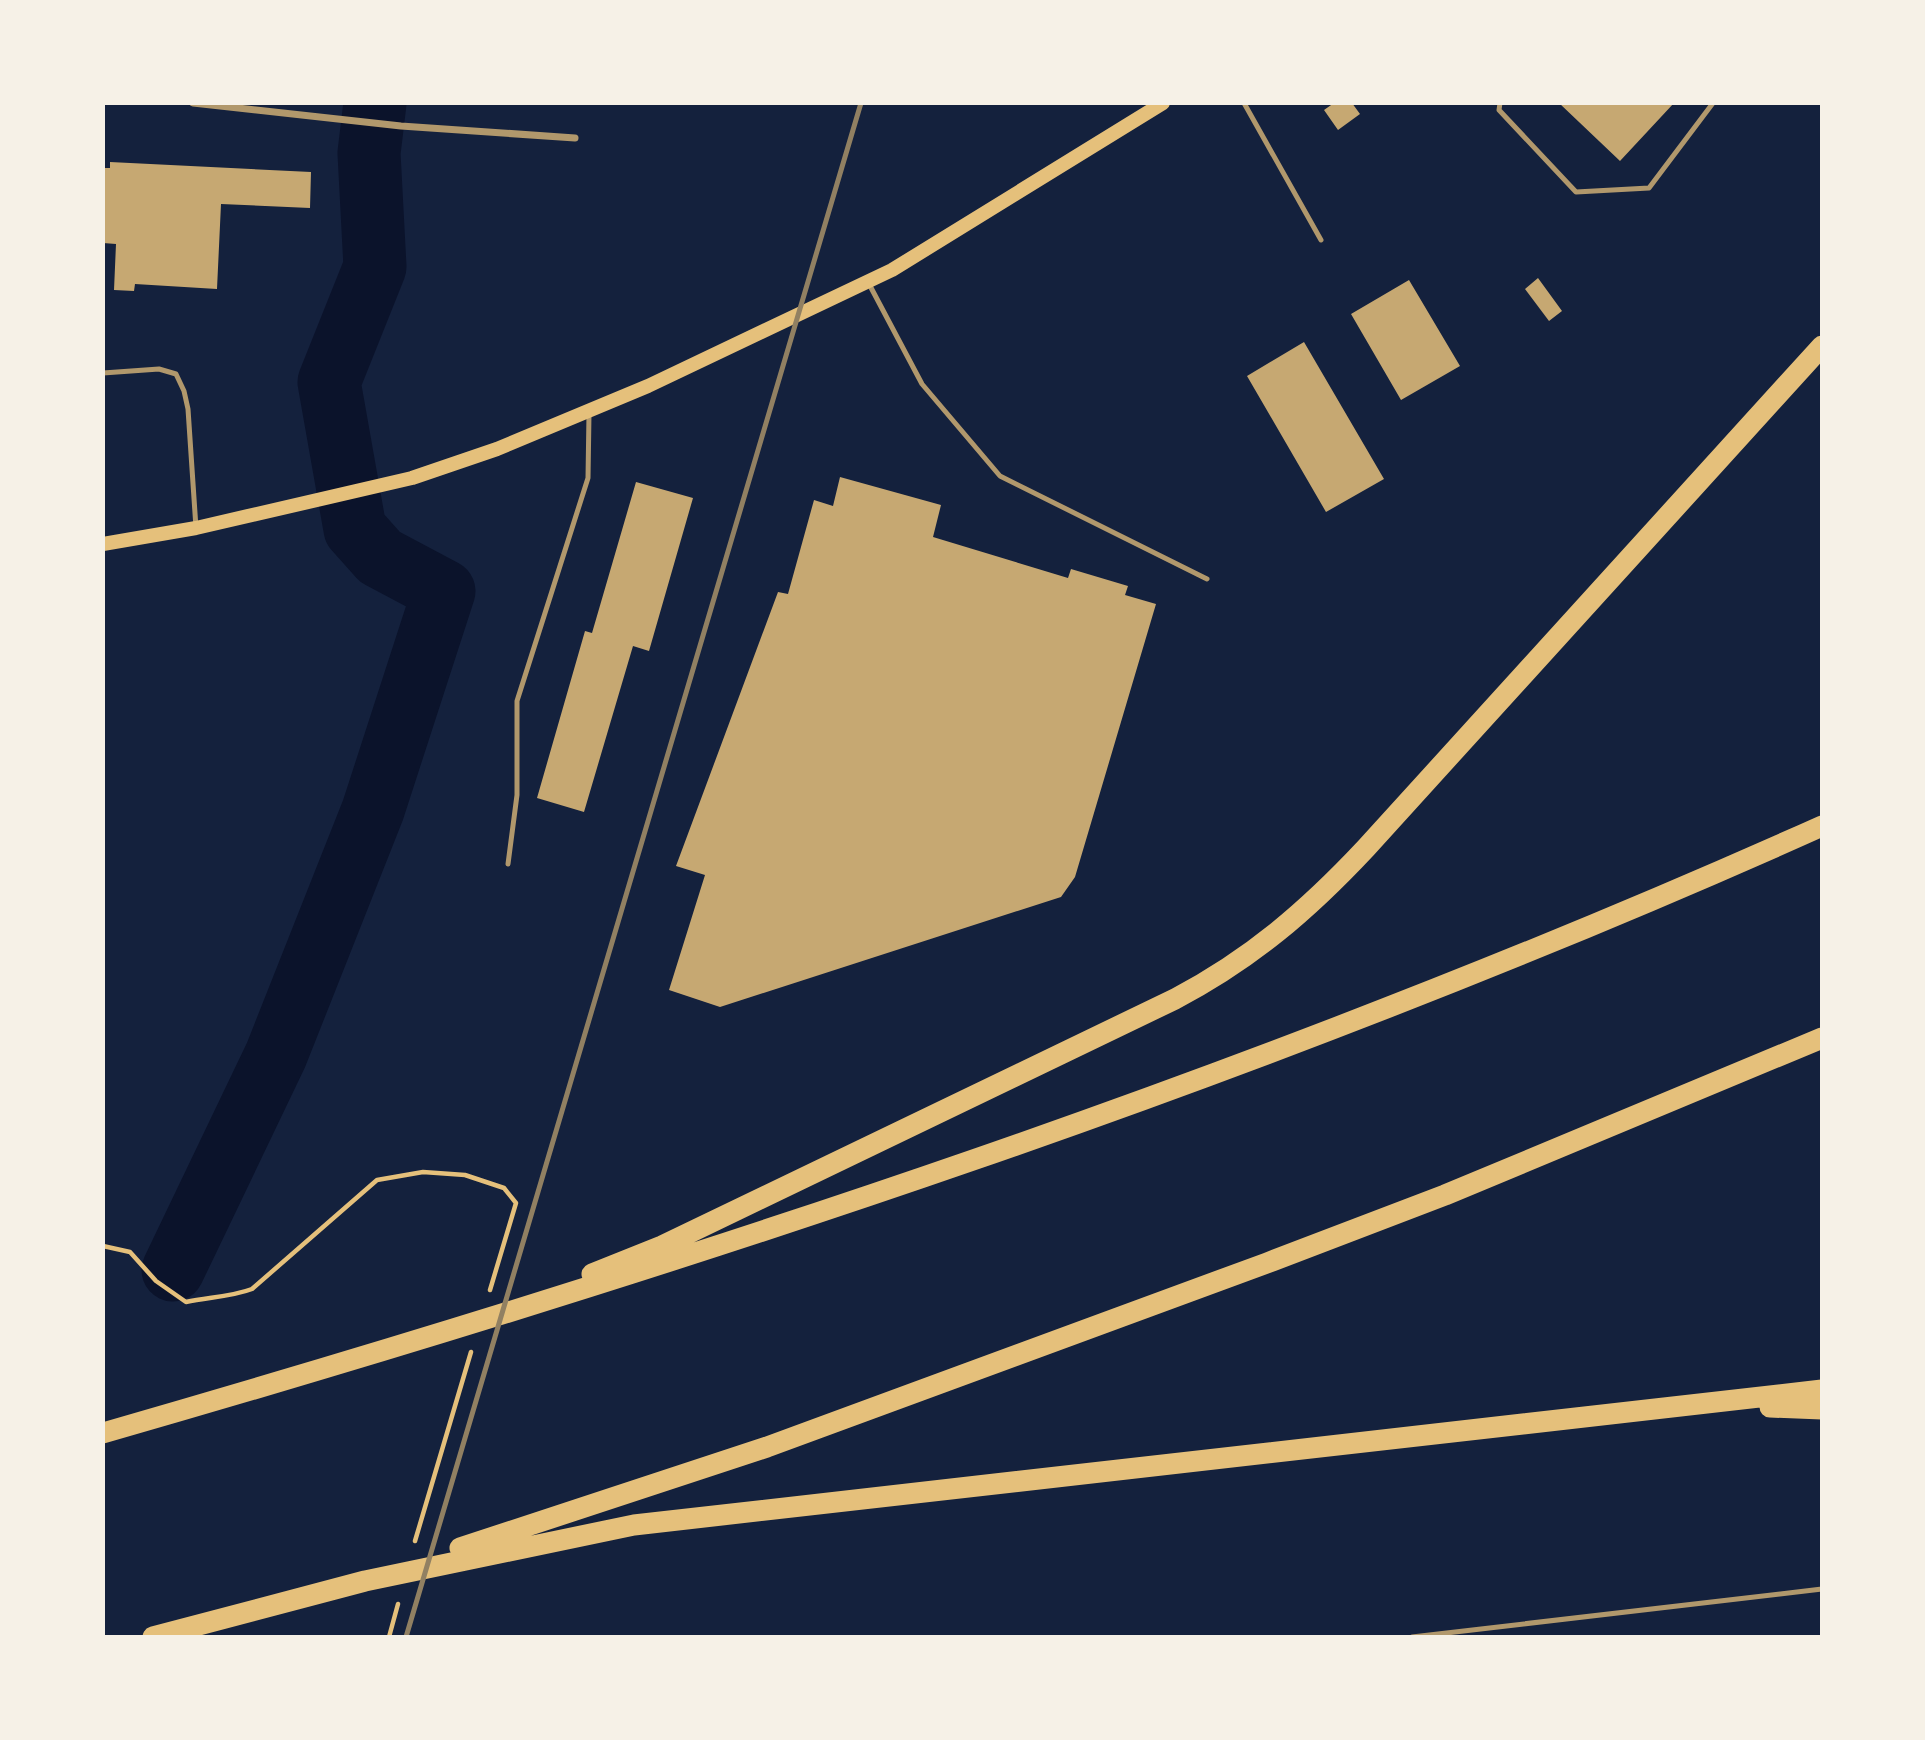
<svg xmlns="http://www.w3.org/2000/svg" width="1925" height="1740" font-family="'Roboto Condensed',sans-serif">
	<rect width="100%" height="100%" fill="#14213d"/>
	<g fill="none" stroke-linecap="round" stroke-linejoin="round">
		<path stroke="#0b132b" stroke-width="63" d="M173,1270L276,1055L373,810L444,591L380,557L355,529L329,382L375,267L369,153L375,103"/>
	</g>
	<path fill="#c6a872" d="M1334,103H1352L1360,114L1338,130L1324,110Z
		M1559,103H1674L1620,161Z
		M110,162L311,172L310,208L221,204L217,289L135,284L134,291L114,290L116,244L103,243V168H110Z
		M1538,278L1562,311L1549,321L1525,289Z
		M1409,280L1460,366L1401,400L1351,314Z
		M1304,342L1384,479L1326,512L1247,376Z
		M840,477L941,505L933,537L1068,578L1071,569L1128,586L1125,595L1156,604L1075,877L1061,897L720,1007L669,990L705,875L676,866L778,592L788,594L814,500L833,506Z
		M636,482L693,498L649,651L633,646L584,812L537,798L585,631L592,633Z"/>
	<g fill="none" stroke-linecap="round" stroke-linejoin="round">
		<path stroke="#e5c07b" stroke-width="4.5" d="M103,1246L130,1252L156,1281L186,1302C208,1297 231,1297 252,1289L377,1180L423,1172L465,1175L504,1188L516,1203L490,1290
			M415,1541L471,1352
			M389,1637L398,1604"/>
		<path stroke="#b1986c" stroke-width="5" d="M1244,103L1321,240
			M1500,103L1499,110L1576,192L1649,188L1713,103
			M868,282L922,384L1000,476L1207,579
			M103,373L159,369L176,374L184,391L188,409L196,528
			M508,864L517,795V701L588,478L589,414
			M1412,1637L1822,1589"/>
		<path stroke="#b1986c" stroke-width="7" d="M193,103L401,126L575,138"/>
		<path stroke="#e5c07b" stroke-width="14" d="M103,544L196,528L412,478L497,449L648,386L892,270L1163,103"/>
		<path stroke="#e5c07b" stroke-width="21" d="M592,1274L662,1246L1175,999C1251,959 1307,911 1366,848L1822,346
			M1770,1407L1822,1409
			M103,1433C687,1265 1267,1075 1822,826
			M460,1548L767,1447L1267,1263L1445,1195L1822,1038
			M153,1637L365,1581L634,1525L1822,1390"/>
		<path stroke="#918062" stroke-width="5" d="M406,1637L861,103"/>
	</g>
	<rect width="1925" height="1740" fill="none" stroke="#f6f1e7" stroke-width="210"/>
</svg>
